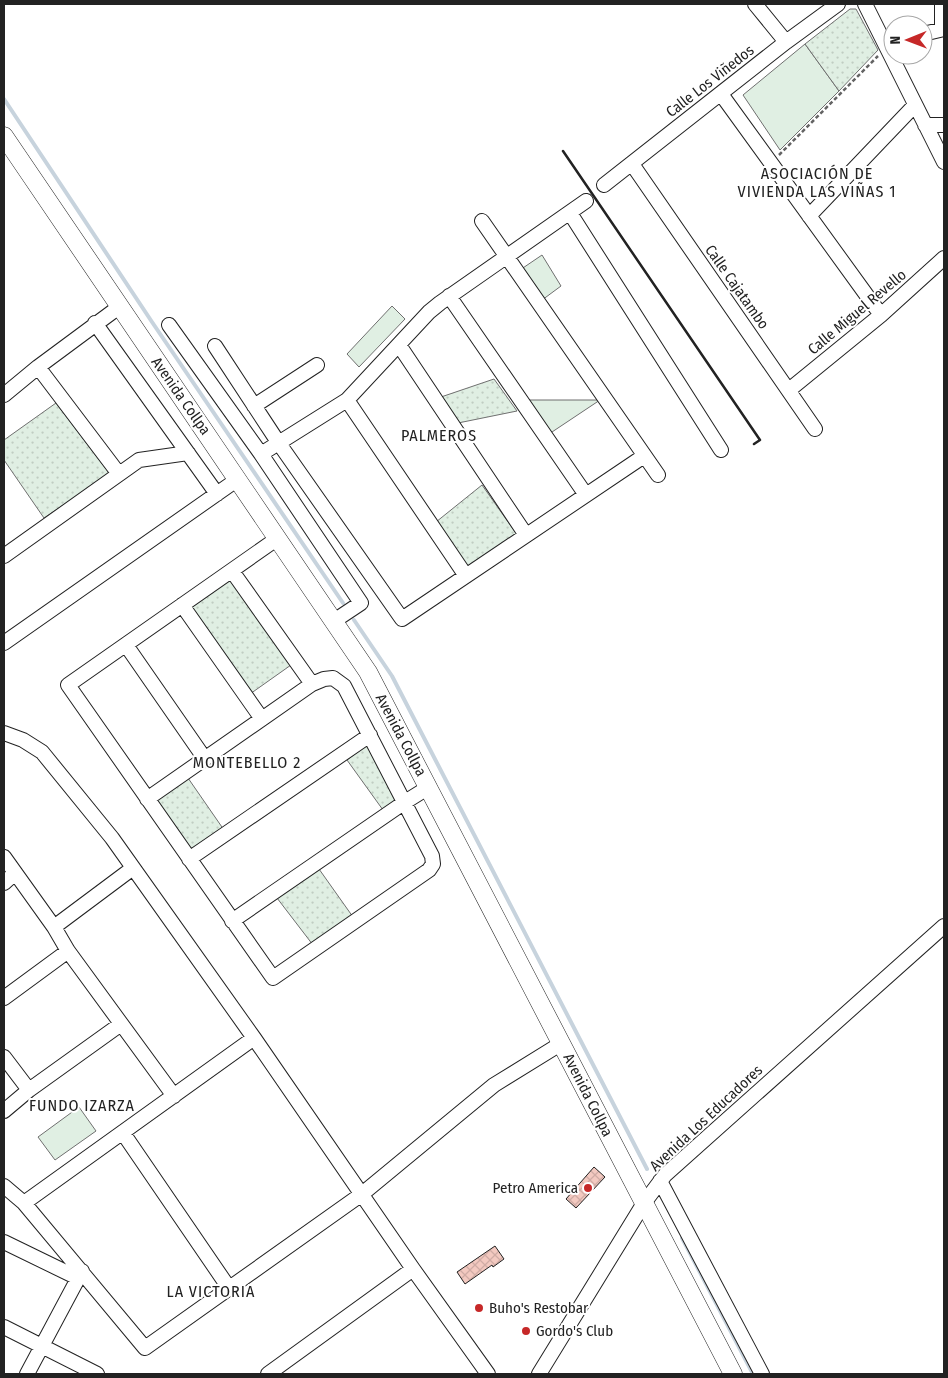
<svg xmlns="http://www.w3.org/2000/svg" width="948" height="1378" font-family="'Fira Sans Condensed',sans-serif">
	<defs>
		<pattern id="park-dots" width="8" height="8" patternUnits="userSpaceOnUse" patternTransform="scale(1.25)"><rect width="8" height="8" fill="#e0efe3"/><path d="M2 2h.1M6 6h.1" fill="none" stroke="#c0cdc2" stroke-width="1.8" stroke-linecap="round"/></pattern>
		<pattern id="building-cross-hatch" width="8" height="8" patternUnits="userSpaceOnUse" patternTransform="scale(1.25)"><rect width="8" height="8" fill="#f3c9c0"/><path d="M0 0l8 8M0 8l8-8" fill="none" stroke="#d0aca5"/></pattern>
	</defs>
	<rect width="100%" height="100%" fill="#fff"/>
	<path fill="#e0efe3" stroke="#6f6f6f" d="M805,44L839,91L780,150L743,95Z
		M542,255L561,286L538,303L517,272Z
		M392,306L405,319L359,367L347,354Z
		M526,400H600L549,434Z
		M79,1107L96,1131L55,1160L38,1137Z"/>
	<path fill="url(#park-dots)" stroke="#6f6f6f" d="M850,9H856L878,50L839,91L805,44Z
		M494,379L517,411L458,423L441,397Z
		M56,403L110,474L44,518L4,460V440Z
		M482,485L518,536L466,570L436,522Z
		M231,578L291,665L250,694L190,607Z
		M368,744L397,799L383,810L347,760Z
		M188,778L224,830L192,852L156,799Z
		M319,869L353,917L313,945L277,898Z"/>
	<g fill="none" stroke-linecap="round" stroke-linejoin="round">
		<path stroke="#c7d3dd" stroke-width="4" d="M4,99L152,322L343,603
			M354,620L392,676L647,1169
			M682,1238L753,1374"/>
	</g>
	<path fill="url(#building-cross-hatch)" stroke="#222" d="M594,1167L605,1177L576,1208L566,1199Z
		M495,1246L504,1259L493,1267L492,1265L465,1284L457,1272Z"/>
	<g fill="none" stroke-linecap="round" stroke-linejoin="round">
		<g stroke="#222" stroke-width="16">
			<path id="minor" d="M755,4L786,42
				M865,4L944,162
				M942,29V4
				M923,34L944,29
				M721,94L881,315
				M925,125H944
				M632,164L815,429
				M604,185L786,42L838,4
				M570,213L721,450
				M809,216L915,105
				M482,221L658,475
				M449,296L586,495
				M95,323L217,494
				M169,325L261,454L361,603L334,621
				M399,345L526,535
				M215,346L278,442L402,619L644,456
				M38,367L119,474
				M789,390L881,315L944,258
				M4,395L38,367L119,307
				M347,400L466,576
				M254,406L317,365
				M261,454L347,400L429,312L440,303L586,201
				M4,556L139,460L188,453
				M232,571L312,684
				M182,605L262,719
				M4,643L238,479
				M126,645L205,759
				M4,733L23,740L42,752L112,838L254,1038L413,1269L488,1374
				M147,799L312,684L324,679L333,678L344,686L432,856L433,864L429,870L273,978L68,685L278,538
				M4,857L54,927L68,951L174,1096
				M189,859L370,735
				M4,883L15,873
				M232,921L405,802L429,787
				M54,927L133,868
				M4,998L68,951
				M254,1038L24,1203L145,1348L362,1194L494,1085L562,1043
				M4,1057L29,1090
				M4,1111L29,1090L121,1024
				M123,1133L229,1288
				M660,1181L762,1374
				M4,1186L24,1203
				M4,1242L78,1278
				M4,1327L97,1374
				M27,1374L82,1271
				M268,1374L413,1269
				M539,1374L644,1203L665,1175L944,926"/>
		</g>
		<g stroke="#222" stroke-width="19">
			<path id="major" d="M4,136L368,672L733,1374"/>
		</g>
		<path stroke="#646464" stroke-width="2.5" stroke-dasharray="4 2.5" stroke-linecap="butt" d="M779,155L878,56"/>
		<use href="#minor" stroke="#fff" stroke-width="14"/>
		<use href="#major" stroke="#fff" stroke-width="18"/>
		<path stroke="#222" stroke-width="2.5" d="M563,151L760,440L754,444"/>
	</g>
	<g fill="#c62828" stroke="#fff" stroke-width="2">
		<circle cx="588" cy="1188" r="5"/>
		<circle cx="479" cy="1308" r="5"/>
		<circle cx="526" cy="1331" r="5"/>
	</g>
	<g text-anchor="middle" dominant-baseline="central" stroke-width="4" stroke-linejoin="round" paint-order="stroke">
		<g font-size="15" fill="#222" stroke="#fff">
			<text transform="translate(710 81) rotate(-38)">Calle Los Viñedos</text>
			<text transform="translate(737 287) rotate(55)">Calle Cajatambo</text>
			<text transform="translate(857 312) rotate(-40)">Calle Miguel Revello</text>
			<text transform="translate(181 396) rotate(55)">Avenida Collpa</text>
			<text transform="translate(401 735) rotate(62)">Avenida Collpa</text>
			<text transform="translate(588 1095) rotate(63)">Avenida Collpa</text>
			<text transform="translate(706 1118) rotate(-43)">Avenida Los Educadores</text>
		</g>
		<g font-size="15" fill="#222" stroke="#fff" text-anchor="start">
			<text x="578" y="1188" text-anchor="end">Petro America</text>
			<text x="489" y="1308">Buho's Restobar</text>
			<text x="536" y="1331">Gordo's Club</text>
		</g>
		<g font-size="16" letter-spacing="1" fill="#222" stroke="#fff">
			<text x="817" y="173">ASOCIACIÓN DE<tspan x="817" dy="18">VIVIENDA LAS VIÑAS 1</tspan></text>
			<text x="439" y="435">PALMEROS</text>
			<text x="247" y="762">MONTEBELLO 2</text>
			<text x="82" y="1105">FUNDO IZARZA</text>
			<text x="211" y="1291">LA VICTORIA</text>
		</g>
	</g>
	<rect width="948" height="1378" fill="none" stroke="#222222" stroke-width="10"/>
	<g transform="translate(908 40) rotate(269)"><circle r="24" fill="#ffffff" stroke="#a7a7a7"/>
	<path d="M0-4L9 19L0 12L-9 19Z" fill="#c62828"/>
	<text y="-8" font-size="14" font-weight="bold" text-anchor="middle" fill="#222222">N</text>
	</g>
</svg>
